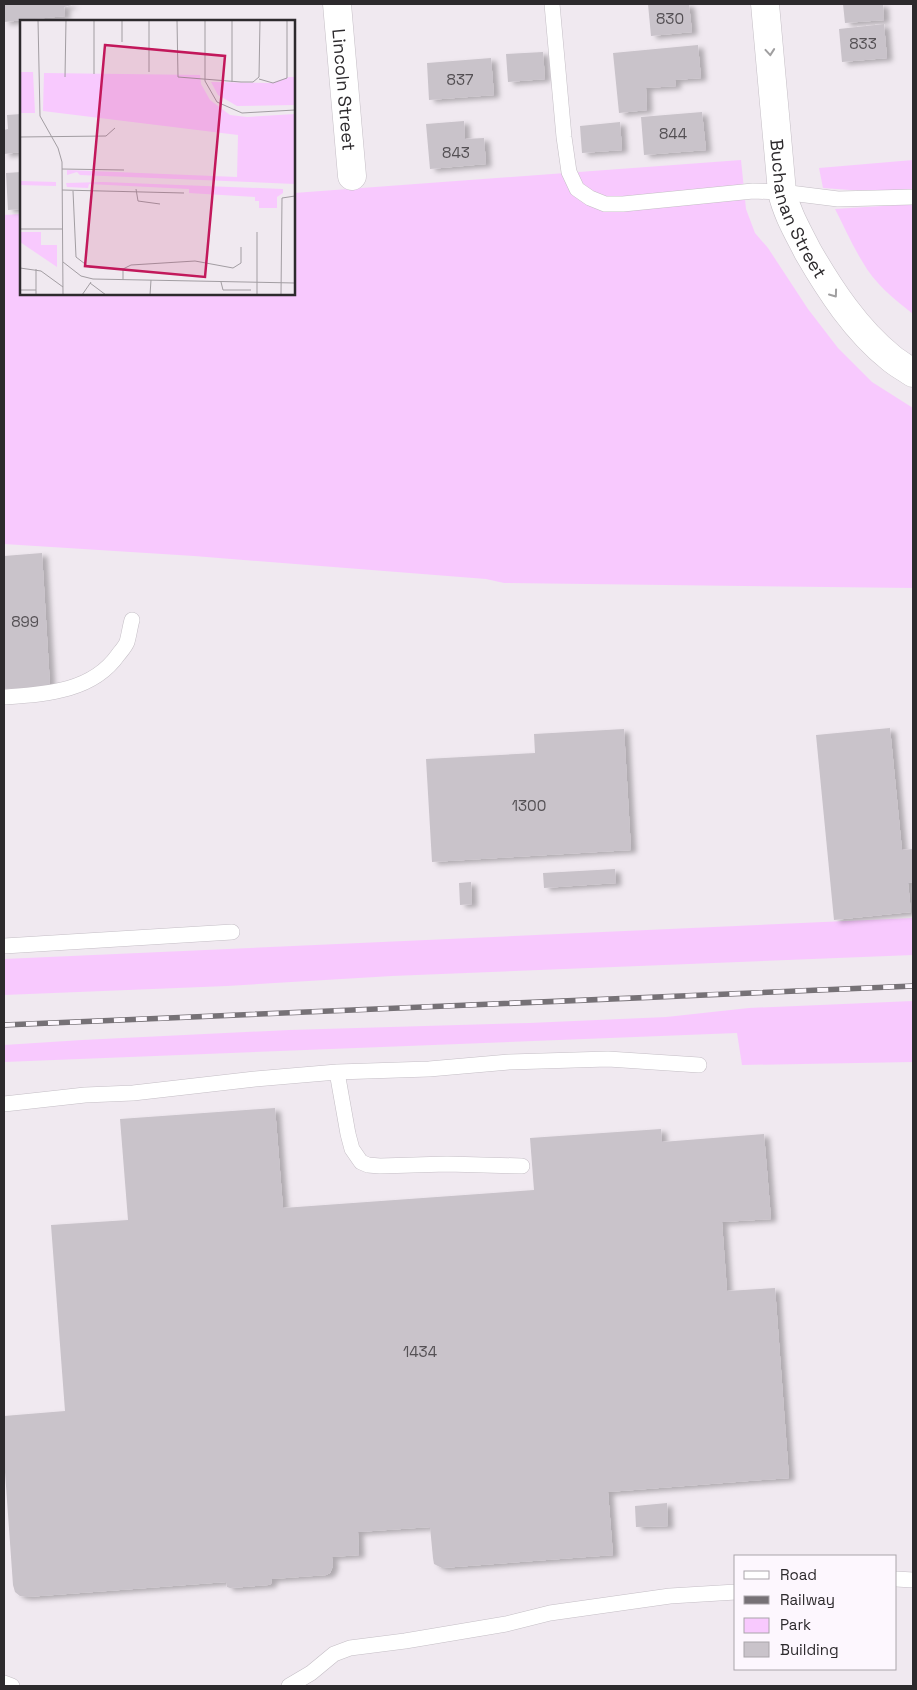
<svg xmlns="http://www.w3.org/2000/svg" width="917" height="1690" font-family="'Space Grotesk',sans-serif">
	<defs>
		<filter id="shadow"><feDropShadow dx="5.5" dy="3" stdDeviation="2.5" flood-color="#0004"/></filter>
	</defs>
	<rect width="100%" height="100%" fill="#f0e9f0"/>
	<path fill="#f8c9fe" d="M741,160L746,209L755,233L768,248L808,309L838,348L872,382L913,408V588L504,583L486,579L194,556L4,544V215L21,214V294H294V193Z
		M913,160V191L850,190L823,188L819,168Z
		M913,204V314C894,299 874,283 862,261C852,245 844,226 835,209Z
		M913,918V955L392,976L227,986L4,995V959Z
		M913,1001V1062L742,1065L737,1033L4,1062V1045L82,1040L289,1030L529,1023L666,1017L749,1008Z"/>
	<path fill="#c9c3ca" filter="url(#shadow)" d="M4,4H72V5L64,7L65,16L4,22Z
		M648,4H689L692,32L651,36Z
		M843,4H883L884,20L845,23Z
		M884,24L887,58L842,62L839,29Z
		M698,45L701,78L675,80L676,86L646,88L647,110L619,113L613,53Z
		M543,52L545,79L508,82L506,54Z
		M491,58L494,95L429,100L427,63Z
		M702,112L706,150L644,155L641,117Z
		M21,114V152L4,154V130L8,129L7,115Z
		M464,121L465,139L484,138L486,164L430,169L426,124Z
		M620,122L622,150L582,153L580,126Z
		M21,172V209L8,210L6,173Z
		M42,553L50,686L4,689V556Z
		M890,728L902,850L913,849V882L908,883L911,912L834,920L816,735Z
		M624,729L631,850L432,862L426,759L535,753L534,734Z
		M615,869L616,883L544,888L543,873Z
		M471,882L472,904L460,905L459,883Z
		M275,1108L283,1208L534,1190L530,1138L661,1129L662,1142L764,1134L771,1219L722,1222L727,1291L775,1288L789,1478L608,1492L613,1555L442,1568L434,1564L433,1558L430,1527L358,1532L359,1555L332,1557L333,1566L330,1573L326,1575L272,1579L271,1584L268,1585L230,1588L227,1587L226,1582L27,1597L20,1596L15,1592L13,1585L4,1458V1416L65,1411L51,1225L128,1220L120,1119Z
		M667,1503L668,1526L636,1527L635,1506Z"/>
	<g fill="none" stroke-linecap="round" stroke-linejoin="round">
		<g stroke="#c4bec5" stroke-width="16">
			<path id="service" d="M552,4L564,137L569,172L577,189L590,198L605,204H623L753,191L782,192L838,199L913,197
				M4,697C45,694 92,692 118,655C121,651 125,647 127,642C129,635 130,627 132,620
				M4,946L232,932
				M337,1072L348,1134L352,1149L361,1162L368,1165L380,1166L447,1164L522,1166
				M4,1104L85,1095L133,1093L255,1079L337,1072L429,1069L509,1062L608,1059L699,1065
				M896,1579L913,1580
				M4,1683L12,1686
				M289,1686L311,1673L334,1654L350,1648L405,1641L506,1624L550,1613L670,1596L736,1592"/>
		</g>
		<g stroke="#c4bec5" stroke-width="29">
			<g id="minor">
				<path id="s1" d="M337,4L352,176"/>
			</g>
		</g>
		<g stroke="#c4bec5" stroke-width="29">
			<g id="tertiary">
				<path id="s2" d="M765,4L782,192C787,214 798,232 808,252C830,290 856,330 891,358C898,364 906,368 913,373"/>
			</g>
		</g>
		<use href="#service" stroke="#fff" stroke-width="15"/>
		<use href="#minor" stroke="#fff" stroke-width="28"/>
		<use href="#tertiary" stroke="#fff" stroke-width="28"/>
		<g stroke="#767176" stroke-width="5.5">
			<path id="rail" d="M4,1025L913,986"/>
		</g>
		<use href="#rail" stroke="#fdf7fe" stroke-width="4" stroke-dasharray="11" stroke-linecap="butt"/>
	</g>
	<defs><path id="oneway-chevron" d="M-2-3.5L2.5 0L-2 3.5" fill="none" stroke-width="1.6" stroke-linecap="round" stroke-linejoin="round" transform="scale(1.25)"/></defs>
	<g stroke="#a09fa0">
		<use href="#oneway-chevron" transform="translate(770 52) rotate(85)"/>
		<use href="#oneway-chevron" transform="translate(834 294) rotate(54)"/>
	</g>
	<g text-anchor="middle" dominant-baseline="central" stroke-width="4.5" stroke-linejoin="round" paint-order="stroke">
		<g font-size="15" fill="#545054">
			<text x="670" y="18">830</text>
			<text x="863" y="43">833</text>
			<text x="460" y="79">837</text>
			<text x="673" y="133">844</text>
			<text x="456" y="152">843</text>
			<text x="25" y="621">899</text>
			<text x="529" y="805">1300</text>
			<text x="420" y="1351">1434</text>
		</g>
		<g font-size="18" fill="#2d2a2d" stroke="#fdf7fe">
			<text stroke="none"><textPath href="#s1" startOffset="86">Lincoln Street</textPath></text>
			<text stroke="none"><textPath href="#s2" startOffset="209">Buchanan Street</textPath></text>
		</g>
	</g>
	<g transform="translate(20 20)">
		<rect width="275" height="275" fill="#f0e9f0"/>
		<path d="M0,52H13L15,93H0ZM24,53L180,55L181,64L190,80L210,95L227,97L275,94V164L60,155L57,152L47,155V150L217,157L218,115L23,91ZM269,57H275V85L217,86L198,75L191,62L251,63ZM0,161L36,162V166L0,165ZM83,162L263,169V173L257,177V188H239V181H235V177L169,173V169L69,164L68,168L47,167L46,163ZM0,212H21V225H37V247L0,222Z" fill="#f8c9fe"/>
		<path fill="none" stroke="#a29da2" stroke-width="1" d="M18,0L20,96L38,128L42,142L43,275M102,0V22M157,0L158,57L221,62H233L239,57L240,0M185,0V61L197,82L222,93L275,90M129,52V0M74,54V0M45,57L46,0M239,59L253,63L267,58V0M212,62V0M0,117L86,116L95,108M42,149L104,150M116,169L118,181L140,184M42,170L164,173M53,171L56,237L69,247L103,249M0,209H42M43,242L61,256L73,259L275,263M0,248L21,251L43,267M16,249V275M103,260V249L111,245L175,241L213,248L221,243V227M201,262L203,270H231M70,263L86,275M0,270H16M62,275L71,262M130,275L131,260M237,275V212M261,275L262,178L275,176"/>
		<path fill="#c2185b" fill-opacity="0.15" stroke="#c2185b" stroke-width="2.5" d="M85,25L205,36L185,257L65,246Z"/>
		<rect width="275" height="275" fill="none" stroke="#2d2a2d" stroke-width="2.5"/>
	</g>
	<rect width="917" height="1690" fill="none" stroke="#2d2a2d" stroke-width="10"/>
	<rect x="734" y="1555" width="162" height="115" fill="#fdf7fe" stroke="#aaa5aa"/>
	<rect x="744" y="1571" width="25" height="8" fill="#ffffff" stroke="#aaa5aa"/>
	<text x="780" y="1580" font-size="15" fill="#2d2a2d">Road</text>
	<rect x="744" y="1596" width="25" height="8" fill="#767176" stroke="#aaa5aa"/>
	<text x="780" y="1605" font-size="15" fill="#2d2a2d">Railway</text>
	<rect x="744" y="1618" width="25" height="15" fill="#f8c9fe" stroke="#aaa5aa"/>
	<text x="780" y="1630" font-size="15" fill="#2d2a2d">Park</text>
	<rect x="744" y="1642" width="25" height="15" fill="#c9c3ca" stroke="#aaa5aa"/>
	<text x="780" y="1655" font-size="15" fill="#2d2a2d">Building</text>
</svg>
